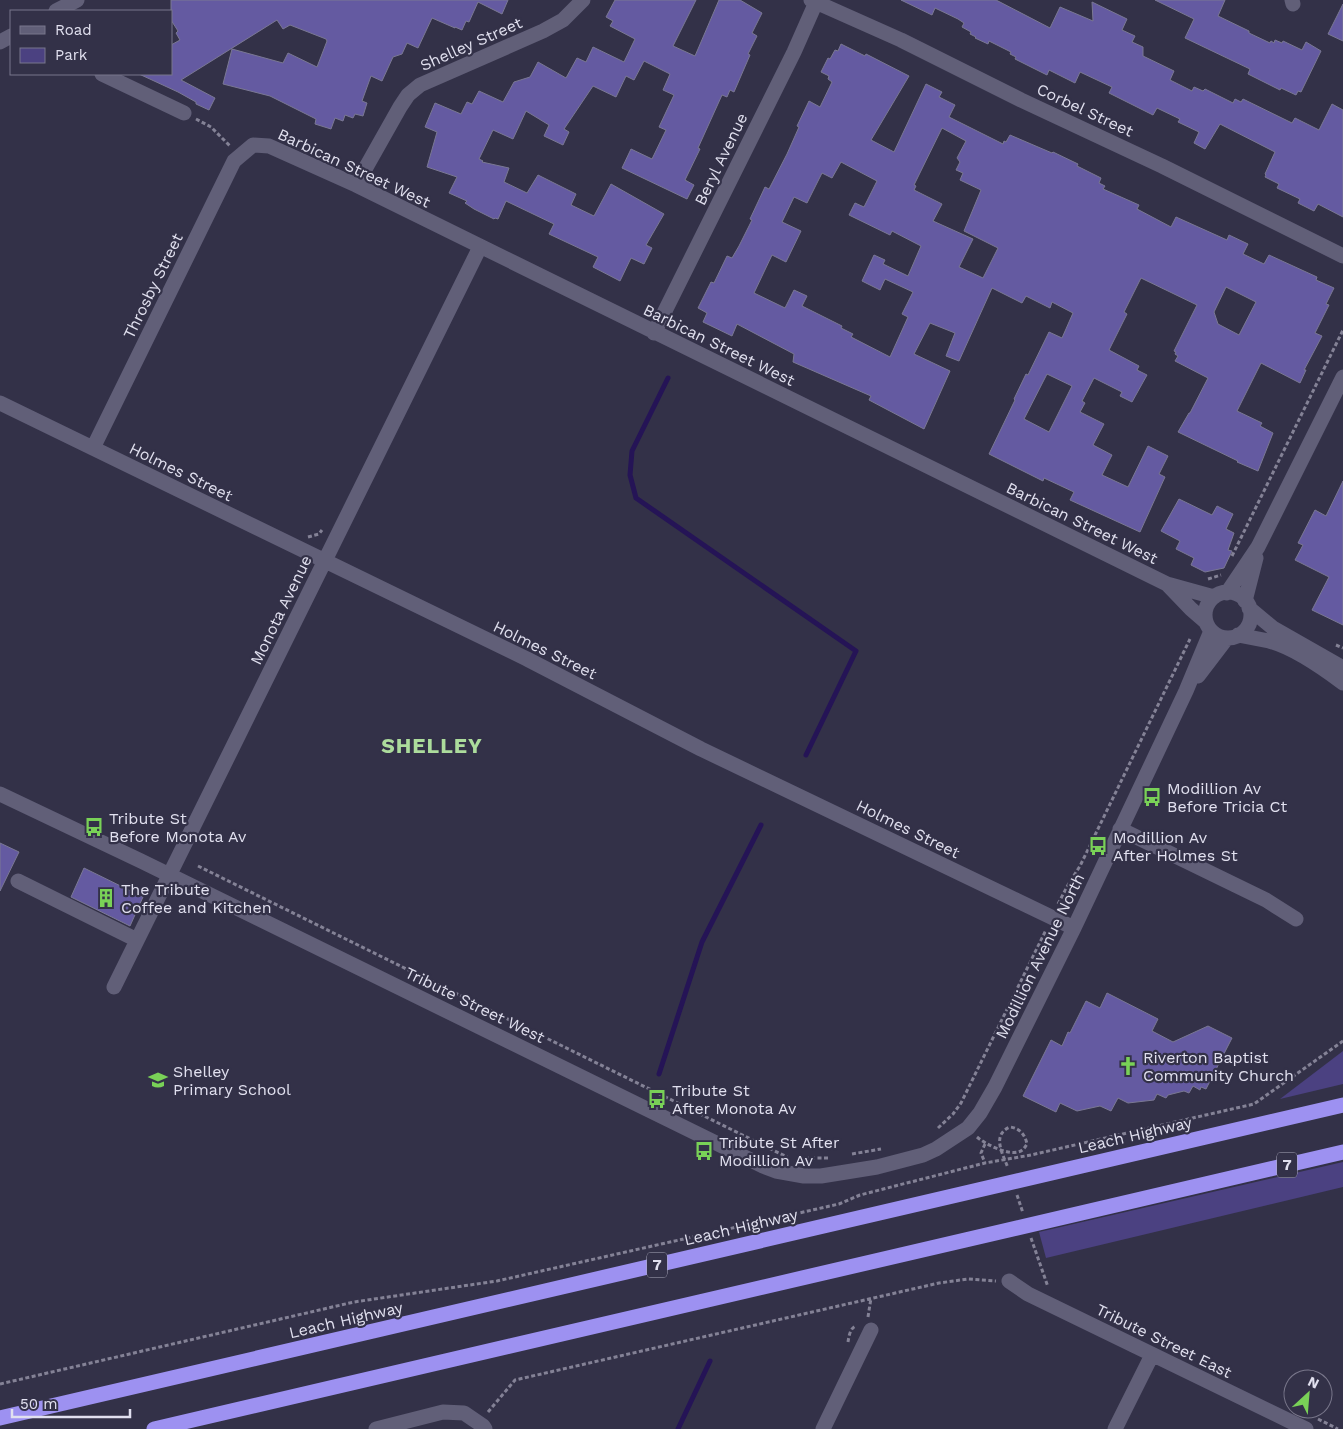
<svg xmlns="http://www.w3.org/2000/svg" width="1343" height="1429" font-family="'Work Sans',sans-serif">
	<rect width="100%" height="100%" fill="#333148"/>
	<path fill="#4b4181" d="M1343,1051V1084L1280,1099Z
		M1343,1162V1187L1046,1258L1039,1232Z"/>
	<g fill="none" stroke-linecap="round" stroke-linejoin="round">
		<path stroke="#251456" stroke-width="5" d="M668,378L632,451L630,475L636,498L856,651L806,755
			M659,1074L702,942L761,825
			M678,1429L710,1361"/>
	</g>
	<path fill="#645aa1" stroke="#7a7893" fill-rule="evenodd" d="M171,0H508L502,14L478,2L469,22L466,21L462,30L455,27V28L432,18L418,48L407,43L402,54L393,57L382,81L371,76L362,101L367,103L363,116L355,114L353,118L345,115L343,121L335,118L331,129L315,124L316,119L270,96L223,84L232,49L283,63L288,53L317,67L327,41L326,39L290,25L283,29L277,20L181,80L215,98L209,110L196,104V102L178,92L139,74H171V45L180,40L176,33L178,31L171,20Z
		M615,0H696L673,46L695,56L719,0H740L762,13L752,33L757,36L748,54L750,55L734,92L730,90L727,97L722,95L698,148L700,149L685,180L694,185L687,199L622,168L631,149L652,159L666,130L659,127L674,95L663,90L670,74L644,61L634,80L626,76L616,97L593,86L564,129L569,132L563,145L544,136L549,125L526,111L513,139L493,130L479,159L483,161L482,162L509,168L504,182L527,193L538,175L576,194L571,205L594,216L611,184L664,214L646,245L652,248L644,264L631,258L620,281L593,267L598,257L549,234L554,224L506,201L498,219L495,218L494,219L474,209L465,203L467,201L449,193L457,177L427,167L437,132L425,127L435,103L461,114L467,102L472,104L479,91L503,102L514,82L530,77L538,62L566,78L577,58L586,62L593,47L624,62L635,39L610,26L613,21L606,17Z
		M901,0H996L1050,28L1060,7L1093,21L1092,2L1127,19L1122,30L1135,36L1132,42L1143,47V56L1174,71L1170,80L1192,91L1194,87L1203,91L1205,89L1233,103L1235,99L1241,102L1243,99L1292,123L1295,118L1319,130L1332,104L1343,110V217L1318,204L1314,211L1298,203L1300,199L1277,188L1279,184L1265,177L1266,175L1265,174L1275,152L1220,124L1205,149L1194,143L1199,132L1178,122L1180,119L1157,108L1153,115L1109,93L1112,87L1080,72L1075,83L1049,70L1047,75L1015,59L1016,57L1010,54L1011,52L989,41L988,44L975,38L976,37L970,34L971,32L962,27L964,23L958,19L935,8L932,15Z
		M1155,0H1225L1218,16L1249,31V33L1270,43L1271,41L1274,43L1275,40L1282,43L1283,41L1302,50L1306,42L1321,51L1301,92L1298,91L1296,95L1281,88L1280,90L1248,74L1250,69L1185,38L1194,19Z
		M1343,4V41L1328,34Z
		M841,44L865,56L866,54L909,76L871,140L894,152L926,84L942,92L939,97L955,105L949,117L1003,144L1004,141L1006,142L1010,135L1052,153L1053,152L1078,164L1077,166L1101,178L1099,183L1105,186L1103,189L1139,205L1137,209L1171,227L1176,217L1227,240L1229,235L1248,244L1243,254L1264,264L1269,255L1317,277L1316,280L1334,288L1326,304L1329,305L1315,333L1322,336L1321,338L1304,370H1306L1300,383L1261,363L1237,411L1262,423L1260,426L1273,433L1258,471L1237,462L1238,461L1178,432L1189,413H1190L1208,378L1175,361L1178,356L1175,354L1176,352L1174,351L1197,305L1141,278L1124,312L1127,314L1109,350L1139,366L1137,370L1147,375L1132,402L1120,396L1122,392L1094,378L1082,401L1085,403L1080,412L1104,424L1093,445L1112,455L1102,475L1128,487L1148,446L1168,456L1159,474L1165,477L1140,532L1070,500L1074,492L1044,478L1043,481L989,454L1015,400L1014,399L1026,374L1028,375L1049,332L1062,338L1073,313L1052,302L1050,308L1026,296L1022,303L992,288L959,361L946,356L955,333L930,323L914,354L950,371L924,429L869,400L871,396L793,362L794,354L737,324L732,336L703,322L707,313L698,308L711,282L714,283L727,256L732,258L739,246L752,220L750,219L765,187L769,189L787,154L799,127L797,126L809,101L820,107L832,82L828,79L829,76L821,72L828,58L830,59L835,50L838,51ZM942,128L966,141L957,158L960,162L956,170L963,173L960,180L981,190L964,231L998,248L983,278L959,267L973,239L933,221L942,204L914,190L916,186L914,185ZM841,162L877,181L864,207L855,203L849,215L890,235L892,231L921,246L908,276L883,264L885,260L874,255L862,281L880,290L885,279L913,292L902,314L908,317L890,357L851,337L853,334L841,328L842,326L802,306L807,296L794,290L785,308L754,293L772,255L786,262L801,231L782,222L794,197L807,203L822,173L832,178ZM1226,287L1256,302L1239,335L1218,324L1214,312ZM1047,374L1072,386L1049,432L1024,419Z
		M1343,481V625L1312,610L1329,577L1295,560L1303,545L1298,543L1315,510L1326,516Z
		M1179,499L1212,515L1217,506L1233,514L1226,529L1234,533L1228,550L1232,551L1224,568L1205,572L1191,565L1194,558L1176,549L1180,541L1161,531Z
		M0,843L19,852L0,891Z
		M84,868L143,897L130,926L71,897Z
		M1107,993L1158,1019L1152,1031L1173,1042L1208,1026L1232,1038L1206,1089L1201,1087L1200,1090L1193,1086L1189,1093L1184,1091L1168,1095L1166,1098L1157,1094L1154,1100L1128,1103L1118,1098L1111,1111L1100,1106L1077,1111L1060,1103L1056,1112L1023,1096L1051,1040L1062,1046L1068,1032L1070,1033L1086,1001L1100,1008Z"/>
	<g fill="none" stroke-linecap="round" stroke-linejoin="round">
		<path stroke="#848296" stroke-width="3" stroke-dasharray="4 2.5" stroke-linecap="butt" d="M196,119L211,127L230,146
			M308,537L319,534L322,530
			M1232,556L1343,330
			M1208,579L1221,575
			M1336,645L1343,648
			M198,866L787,1157
			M1058,904L1068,885L1080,866L1190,639
			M938,1128L953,1114L961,1103L1046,930
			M977,1137C985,1144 1007,1155 1018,1152C1023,1151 1025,1147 1027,1144C1025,1134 1019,1128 1010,1127C991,1135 1003,1154 1008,1168
			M985,1144L981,1153L985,1163
			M852,1154L881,1149
			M798,1158H829
			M1017,1195L1023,1213
			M1031,1238L1048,1287
			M868,1317L871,1298
			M848,1342C849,1336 850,1328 856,1326
			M0,1384L354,1302L497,1281L839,1204L860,1195L985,1163L1031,1155L1254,1104L1343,1041
			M488,1412L515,1380L939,1283L968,1279L996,1281
			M1318,1419L1338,1429"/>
		<path stroke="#615f78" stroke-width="15" d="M811,0L901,40L1021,100L1162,166L1343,256
			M1292,0L1293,4
			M56,11L77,0
			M0,42L11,36
			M102,74L184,113
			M356,185L400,107L408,95L420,85L543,31L563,20L583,0
			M654,333L794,52L817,0
			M0,403L527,659L701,749L1074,928
			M93,448L234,161L253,145L269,146L356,185L1167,584L1214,597
			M1167,584L1191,609L1206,622
			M1205 615a23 23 0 1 1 46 0a23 23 0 1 1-46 0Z
			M1227,593L1258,547L1343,377
			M1245,601L1256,558
			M1249,608L1273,628L1343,668
			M1238,635C1248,637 1259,639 1269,641C1293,647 1323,668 1343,683
			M1198,676L1227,638
			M0,794L141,861L763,1166L776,1171L804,1176H821L877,1167L923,1155L936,1149L968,1128L980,1113L995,1087L1074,928L1186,691L1211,631
			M1120,829L1266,900L1296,919
			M18,881L137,940
			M114,987L480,247
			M1009,1281L1028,1294L1306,1429
			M376,1429L443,1412L464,1413L483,1426L485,1429
			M823,1429L871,1330
			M1115,1429L1152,1355"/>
		<path stroke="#9d91f1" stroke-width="15" d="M0,1418L1343,1105
			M154,1429L1343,1152"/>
	</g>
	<defs>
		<g id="bus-bare" transform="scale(1.5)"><path d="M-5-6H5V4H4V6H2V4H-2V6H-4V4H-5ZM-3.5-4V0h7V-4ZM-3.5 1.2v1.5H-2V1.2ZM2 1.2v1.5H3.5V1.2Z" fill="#79d157" stroke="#333148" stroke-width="2.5" paint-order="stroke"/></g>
		<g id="building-bare" transform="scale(1.5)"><path d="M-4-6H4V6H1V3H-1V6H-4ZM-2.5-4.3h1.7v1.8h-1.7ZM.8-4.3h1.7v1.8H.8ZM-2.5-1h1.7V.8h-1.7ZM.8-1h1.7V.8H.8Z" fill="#79d157" stroke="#333148" stroke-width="2.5" paint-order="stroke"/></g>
		<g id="church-bare" transform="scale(1.5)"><path d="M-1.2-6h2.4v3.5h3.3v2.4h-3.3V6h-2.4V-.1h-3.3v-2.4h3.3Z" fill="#79d157" stroke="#333148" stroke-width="2.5" paint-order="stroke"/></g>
		<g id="school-bare" transform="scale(1.5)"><path d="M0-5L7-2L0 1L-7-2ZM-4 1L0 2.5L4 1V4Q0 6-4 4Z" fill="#79d157" stroke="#333148" stroke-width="2.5" paint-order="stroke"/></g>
	</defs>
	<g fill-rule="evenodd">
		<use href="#bus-bare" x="1152" y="797"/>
		<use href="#bus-bare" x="94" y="827"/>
		<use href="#bus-bare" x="1098" y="846"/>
		<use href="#building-bare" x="106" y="898"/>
		<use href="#church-bare" x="1128" y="1066"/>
		<use href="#school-bare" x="158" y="1080"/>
		<use href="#bus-bare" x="657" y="1099"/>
		<use href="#bus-bare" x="704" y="1151"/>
	</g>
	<g text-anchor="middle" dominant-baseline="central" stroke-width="4.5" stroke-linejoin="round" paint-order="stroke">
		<g fill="#333148" stroke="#adacbd" stroke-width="1">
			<rect x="1277" y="1152.5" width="20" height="25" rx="4"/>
			<rect x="647" y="1252.5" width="20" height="25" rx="4"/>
		</g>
		<g font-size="15" font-weight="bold" fill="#e1e0ef">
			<text x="1287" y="1165">7</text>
			<text x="657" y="1265">7</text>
		</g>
		<g font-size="16" fill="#e1e0ef" stroke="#333148">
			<text transform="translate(471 44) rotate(-24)">Shelley Street</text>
			<text transform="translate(1085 110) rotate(25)">Corbel Street</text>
			<text transform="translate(721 159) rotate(-64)">Beryl Avenue</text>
			<text transform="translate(354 168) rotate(25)">Barbican Street West</text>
			<text transform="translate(153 286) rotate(-64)">Throsby Street</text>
			<text transform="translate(719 345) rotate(26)">Barbican Street West</text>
			<text transform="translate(181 472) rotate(26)">Holmes Street</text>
			<text transform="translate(1082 523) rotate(26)">Barbican Street West</text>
			<text transform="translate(281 610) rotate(-64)">Monota Avenue</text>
			<text transform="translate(545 650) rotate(26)">Holmes Street</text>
			<text transform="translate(908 829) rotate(26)">Holmes Street</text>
			<text transform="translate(1040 956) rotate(-64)">Modillion Avenue North</text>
			<text transform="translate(475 1005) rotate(26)">Tribute Street West</text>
			<text transform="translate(1135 1135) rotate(-13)">Leach Highway</text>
			<text transform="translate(741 1227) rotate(-13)">Leach Highway</text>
			<text transform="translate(346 1320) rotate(-13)">Leach Highway</text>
			<text transform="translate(1164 1341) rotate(26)">Tribute Street East</text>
		</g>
		<g font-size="16" fill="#e1e0ef" stroke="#333148" text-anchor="start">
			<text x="1167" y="788">Modillion Av<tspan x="1167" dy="18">Before Tricia Ct</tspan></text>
			<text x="109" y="818">Tribute St<tspan x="109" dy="18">Before Monota Av</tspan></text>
			<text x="1113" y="837">Modillion Av<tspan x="1113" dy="18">After Holmes St</tspan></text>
			<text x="121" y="889">The Tribute<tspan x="121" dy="18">Coffee and Kitchen</tspan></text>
			<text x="1143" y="1057">Riverton Baptist<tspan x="1143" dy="18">Community Church</tspan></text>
			<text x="173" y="1071">Shelley<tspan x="173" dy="18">Primary School</tspan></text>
			<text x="672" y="1090">Tribute St<tspan x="672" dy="18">After Monota Av</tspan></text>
			<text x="719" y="1142">Tribute St After<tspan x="719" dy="18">Modillion Av</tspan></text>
		</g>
		<g font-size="21" font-weight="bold" letter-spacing="1" fill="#acdc9c" stroke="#333148">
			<text x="432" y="745">SHELLEY</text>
		</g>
	</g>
	<rect x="10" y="10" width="162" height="65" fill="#333148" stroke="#79778b"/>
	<rect x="20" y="26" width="25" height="8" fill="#615f78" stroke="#79778b"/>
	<text x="55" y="35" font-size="15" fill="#e1e0ef">Road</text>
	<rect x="20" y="48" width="25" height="15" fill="#4b4181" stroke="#79778b"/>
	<text x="55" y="60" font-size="15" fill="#e1e0ef">Park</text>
	<g transform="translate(1308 1394) rotate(26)"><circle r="24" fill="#333148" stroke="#79778b"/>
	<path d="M0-4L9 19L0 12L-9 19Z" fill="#79d157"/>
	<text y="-8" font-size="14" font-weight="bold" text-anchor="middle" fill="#e1e0ef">N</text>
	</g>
	<path d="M12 1409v8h118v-8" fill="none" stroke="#e1e0ef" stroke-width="2.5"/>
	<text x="20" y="1409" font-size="15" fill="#e1e0ef" stroke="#333148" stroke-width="4" paint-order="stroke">50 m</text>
</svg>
